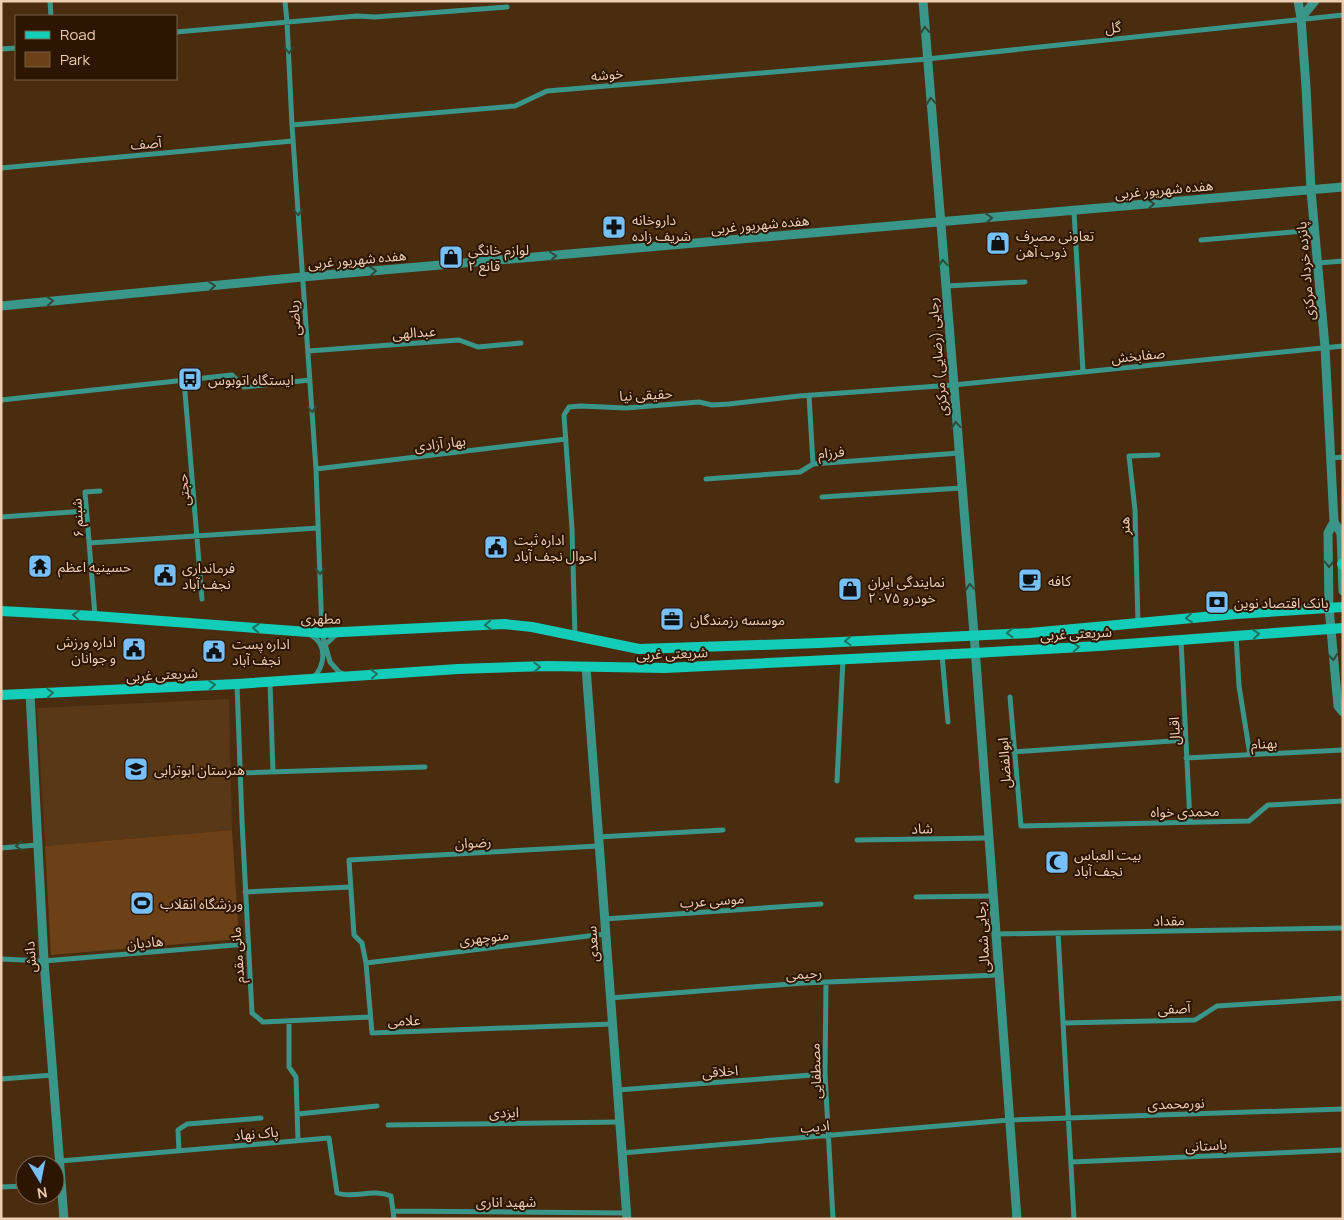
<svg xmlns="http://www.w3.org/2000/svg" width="1344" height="1220" font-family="Manrope,'Noto Sans Arabic',sans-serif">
	<rect width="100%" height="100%" fill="#4a2c0f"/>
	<path fill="#593817" d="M229,699L232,830L45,846L37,708Z"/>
	<path fill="#6c4117" d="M232,830L239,939L51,955L45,846Z"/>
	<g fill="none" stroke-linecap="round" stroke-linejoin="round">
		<path stroke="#3a9689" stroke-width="5" d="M50,1L51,16
			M285,1L287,22L292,125L316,469L322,633L330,662L339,672L344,674
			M176,32L357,16L375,17L507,7
			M1,49L16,48
			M292,125L515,106L547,91L927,59L1343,15
			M1,168L293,141
			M1074,211L1083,372
			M1201,240L1315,230
			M1318,263L1343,261
			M946,286L1025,282
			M308,351L459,340L478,347L521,343
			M184,380L202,599
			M809,395L813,464
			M1,400L232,375L244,387L310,380
			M1332,458L1343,457
			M316,469L566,439
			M706,479L800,472L813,464L959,453
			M822,497L961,488
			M1,517L86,511
			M89,543L318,528
			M95,616L85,492L100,491
			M1138,623L1135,510L1129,456L1158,455
			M311,635C328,645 325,666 313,678
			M575,635L572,529L564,415L569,407L581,406L626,408L699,402L712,405L729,404L799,396L953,385L1343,346
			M1236,635L1239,686L1250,755
			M1181,640L1190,822
			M326,644L338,633
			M942,655L948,722
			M270,682L273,772
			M237,684L242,821L252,1013L263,1022L370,1017
			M1010,697L1021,826L1249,821L1268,805L1343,801
			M1014,752L1186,740
			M1186,758L1343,750
			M240,773L425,767
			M837,781L843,659
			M598,837L723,830
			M857,840L988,838
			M598,846L349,860L354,935L362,943L366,963L372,1033L612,1024
			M1,848L37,845
			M245,892L351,887
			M916,897L993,896
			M604,919L821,904
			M1058,933L1074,1219
			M996,934L1343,928
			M1,959L44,961L247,944
			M366,963L605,934
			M826,982L825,1074L833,1219
			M610,998L804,983L998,975
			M289,1021V1067L296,1077L298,1141
			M1063,1023L1195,1020L1217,1006L1343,998
			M1,1079L53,1075
			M618,1090L825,1074
			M298,1114L377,1106
			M388,1125L620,1122
			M179,1151L178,1130L187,1124L261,1118
			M622,1153L1009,1120L1343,1109
			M60,1161L329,1138L337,1193C354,1199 373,1188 391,1196L393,1211
			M1071,1162L1343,1150
			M1,1187L25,1186
			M394,1219L393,1211L627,1213"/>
		<path stroke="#3a9689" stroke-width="9" d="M923,1L974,634L1017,1219
			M1298,1L1301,18L1306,87L1311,190L1325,347L1334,522L1341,533L1343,591
			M1301,18L1315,1
			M1,306L302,277L1343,187
			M1334,522L1328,533L1329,608L1338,706L1343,712
			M586,667L627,1219
			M30,694L44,961L64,1219"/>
		<path stroke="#13cdb8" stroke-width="10" d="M1342,564L1343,565
			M1,611L95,616L322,633L504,624L532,627L639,649L819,643L1030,633L1236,614L1343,607
			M1,695L237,684L458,669L548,666L665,668L975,653L1099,646L1343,628"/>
	</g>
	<defs><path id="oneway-chevron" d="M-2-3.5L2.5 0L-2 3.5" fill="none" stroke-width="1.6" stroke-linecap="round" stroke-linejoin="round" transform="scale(1.25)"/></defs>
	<g stroke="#324937">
		<use href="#oneway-chevron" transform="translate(925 30) rotate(-95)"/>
		<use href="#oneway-chevron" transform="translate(289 50) rotate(88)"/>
		<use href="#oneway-chevron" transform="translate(931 101) rotate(-95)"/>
		<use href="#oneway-chevron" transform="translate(1151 204) rotate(-5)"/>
		<use href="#oneway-chevron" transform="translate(298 212) rotate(86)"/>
		<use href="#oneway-chevron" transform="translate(989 218) rotate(-5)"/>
		<use href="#oneway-chevron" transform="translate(553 256) rotate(-5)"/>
		<use href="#oneway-chevron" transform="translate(943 263) rotate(-94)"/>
		<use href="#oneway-chevron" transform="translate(373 271) rotate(-5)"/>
		<use href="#oneway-chevron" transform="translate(212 286) rotate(-5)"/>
		<use href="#oneway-chevron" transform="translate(50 301) rotate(-5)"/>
		<use href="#oneway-chevron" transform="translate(312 409) rotate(86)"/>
		<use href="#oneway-chevron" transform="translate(956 425) rotate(-95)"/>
		<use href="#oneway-chevron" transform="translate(1329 564) rotate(90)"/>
		<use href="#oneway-chevron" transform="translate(320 571) rotate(88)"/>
		<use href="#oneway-chevron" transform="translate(970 587) rotate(-95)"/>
		<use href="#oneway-chevron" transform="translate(1333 657) rotate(85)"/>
		<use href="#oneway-chevron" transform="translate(19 846) rotate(175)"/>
	</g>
	<g stroke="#20715c">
		<use href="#oneway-chevron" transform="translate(76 615) rotate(-177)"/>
		<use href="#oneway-chevron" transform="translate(1189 618) rotate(175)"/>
		<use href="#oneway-chevron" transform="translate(488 625) rotate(177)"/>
		<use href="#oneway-chevron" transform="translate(256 628) rotate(-176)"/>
		<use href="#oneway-chevron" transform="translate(1010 633) rotate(178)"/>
		<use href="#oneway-chevron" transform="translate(1256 634) rotate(-4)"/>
		<use href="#oneway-chevron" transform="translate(848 641) rotate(177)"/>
		<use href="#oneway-chevron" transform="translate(1076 647) rotate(-3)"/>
		<use href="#oneway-chevron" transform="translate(537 667) rotate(-2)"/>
		<use href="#oneway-chevron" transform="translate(374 674) rotate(-4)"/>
		<use href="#oneway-chevron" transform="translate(212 685) rotate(-3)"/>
		<use href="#oneway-chevron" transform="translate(50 693) rotate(-3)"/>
	</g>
	<defs>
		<g id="pharmacy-square" transform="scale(1.25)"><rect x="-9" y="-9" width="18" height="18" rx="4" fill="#76c0f7" stroke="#2c1501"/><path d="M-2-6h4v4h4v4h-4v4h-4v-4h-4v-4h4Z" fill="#111"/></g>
		<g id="shop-square" transform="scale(1.25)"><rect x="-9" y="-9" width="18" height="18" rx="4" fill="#76c0f7" stroke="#2c1501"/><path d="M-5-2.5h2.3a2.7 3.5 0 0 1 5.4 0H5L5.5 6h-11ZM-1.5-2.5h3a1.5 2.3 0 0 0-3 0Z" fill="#111"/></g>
		<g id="bus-square" transform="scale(1.25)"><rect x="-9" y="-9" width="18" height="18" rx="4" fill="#76c0f7" stroke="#2c1501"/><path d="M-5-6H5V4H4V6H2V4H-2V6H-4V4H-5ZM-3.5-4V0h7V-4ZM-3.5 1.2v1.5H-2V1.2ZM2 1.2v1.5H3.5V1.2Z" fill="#111"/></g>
		<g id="civic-square" transform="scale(1.25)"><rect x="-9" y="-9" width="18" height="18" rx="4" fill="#76c0f7" stroke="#2c1501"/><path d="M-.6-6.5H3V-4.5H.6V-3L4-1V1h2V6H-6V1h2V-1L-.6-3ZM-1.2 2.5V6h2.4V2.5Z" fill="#111"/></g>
		<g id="temple-square" transform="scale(1.25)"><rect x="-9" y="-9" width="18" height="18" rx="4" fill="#76c0f7" stroke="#2c1501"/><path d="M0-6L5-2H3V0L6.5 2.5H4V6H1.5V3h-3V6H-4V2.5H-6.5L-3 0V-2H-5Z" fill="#111"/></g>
		<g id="cafe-square" transform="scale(1.25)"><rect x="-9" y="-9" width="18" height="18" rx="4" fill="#76c0f7" stroke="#2c1501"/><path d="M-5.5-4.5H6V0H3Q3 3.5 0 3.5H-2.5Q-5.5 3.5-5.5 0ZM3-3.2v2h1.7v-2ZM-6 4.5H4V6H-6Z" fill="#111"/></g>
		<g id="bank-square" transform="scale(1.25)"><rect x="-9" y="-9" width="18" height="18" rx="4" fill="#76c0f7" stroke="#2c1501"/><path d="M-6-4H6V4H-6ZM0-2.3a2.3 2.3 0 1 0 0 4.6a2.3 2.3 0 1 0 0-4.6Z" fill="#111"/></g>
		<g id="office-square" transform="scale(1.25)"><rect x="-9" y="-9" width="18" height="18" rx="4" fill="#76c0f7" stroke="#2c1501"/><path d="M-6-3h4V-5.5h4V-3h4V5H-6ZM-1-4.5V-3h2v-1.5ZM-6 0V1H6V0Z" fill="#111"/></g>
		<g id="school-square" transform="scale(1.25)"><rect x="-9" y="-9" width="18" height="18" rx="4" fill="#76c0f7" stroke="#2c1501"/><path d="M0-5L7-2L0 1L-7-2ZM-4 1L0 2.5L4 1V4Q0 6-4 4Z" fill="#111"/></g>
		<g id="mosque-square" transform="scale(1.25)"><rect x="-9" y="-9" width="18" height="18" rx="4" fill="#76c0f7" stroke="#2c1501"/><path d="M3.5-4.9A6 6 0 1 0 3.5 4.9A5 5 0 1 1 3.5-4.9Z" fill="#111"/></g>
		<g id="stadium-square" transform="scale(1.25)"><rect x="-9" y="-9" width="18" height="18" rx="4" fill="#76c0f7" stroke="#2c1501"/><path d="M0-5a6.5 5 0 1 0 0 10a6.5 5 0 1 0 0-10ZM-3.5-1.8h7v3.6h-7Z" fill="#111"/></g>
	</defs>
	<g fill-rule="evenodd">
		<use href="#pharmacy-square" x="614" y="227"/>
		<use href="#shop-square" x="998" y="243"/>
		<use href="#shop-square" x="451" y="257"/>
		<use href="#bus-square" x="190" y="379"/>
		<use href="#civic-square" x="496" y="547"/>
		<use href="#temple-square" x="40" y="566"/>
		<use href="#civic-square" x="165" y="575"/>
		<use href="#cafe-square" x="1030" y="580"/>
		<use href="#shop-square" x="850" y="589"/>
		<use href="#bank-square" x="1217" y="602"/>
		<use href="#office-square" x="672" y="619"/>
		<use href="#civic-square" x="134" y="649"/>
		<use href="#civic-square" x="214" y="651"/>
		<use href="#school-square" x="136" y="769"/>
		<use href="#mosque-square" x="1057" y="862"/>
		<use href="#stadium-square" x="142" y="903"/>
	</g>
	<g text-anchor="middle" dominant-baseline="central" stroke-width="4" stroke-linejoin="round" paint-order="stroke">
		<g font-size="14" fill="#edceb3" stroke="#2c1501">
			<text transform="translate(1113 27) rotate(-6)">گل</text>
			<text transform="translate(607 74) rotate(-5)">خوشه</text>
			<text transform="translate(146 143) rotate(-5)">آصف</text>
			<text transform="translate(1164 189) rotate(-5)">هفده شهریور غربی</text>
			<text transform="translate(760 224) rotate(-5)">هفده شهریور غربی</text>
			<text transform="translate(357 259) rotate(-5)">هفده شهریور غربی</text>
			<text transform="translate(1305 271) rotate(-95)">پانزده خرداد مرکزی</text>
			<text transform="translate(294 318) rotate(-94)">ریاضی</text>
			<text transform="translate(414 332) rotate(-4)">عبدالهی</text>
			<text transform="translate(1138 355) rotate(-6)">صفابخش</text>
			<text transform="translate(937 357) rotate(-95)">رجایی (رضایی) مرکزی</text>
			<text transform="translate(646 394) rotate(-3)">حقیقی نیا</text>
			<text transform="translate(440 443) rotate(-7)">بهار آزادی</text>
			<text transform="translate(831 452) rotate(-6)">فرزام</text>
			<text transform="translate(183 490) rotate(-95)">حجتی</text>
			<text transform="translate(77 518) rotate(-93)">شبنم ۶</text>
			<text transform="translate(1124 526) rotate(-91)">هنر</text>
			<text transform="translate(321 618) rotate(1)">مطهری</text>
			<text transform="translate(1076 633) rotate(-3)">شریعتی غربی</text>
			<text transform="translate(672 653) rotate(-2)">شریعتی غربی</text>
			<text transform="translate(162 674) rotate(-3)">شریعتی غربی</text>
			<text transform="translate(1174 731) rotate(-92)">اقبال</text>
			<text transform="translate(1264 743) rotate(-3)">بهنام</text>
			<text transform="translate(1004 763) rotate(-94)">ابوالفضل</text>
			<text transform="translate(1185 811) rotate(-1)">محمدی خواه</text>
			<text transform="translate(922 828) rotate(-1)">شاد</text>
			<text transform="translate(473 842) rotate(-3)">رضوان</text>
			<text transform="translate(712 900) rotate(-4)">موسی عرب</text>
			<text transform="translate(1169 920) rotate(-1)">مقداد</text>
			<text transform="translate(484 937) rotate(-7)">منوچهری</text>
			<text transform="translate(982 937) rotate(-94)">رجایی شمالی</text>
			<text transform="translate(145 942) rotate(-5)">هادیان</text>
			<text transform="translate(592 944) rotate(-94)">سعدی</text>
			<text transform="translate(237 955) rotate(-94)">مانی مقدم</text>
			<text transform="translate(30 957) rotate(-94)">دانش</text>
			<text transform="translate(804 973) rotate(-3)">رحیمی</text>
			<text transform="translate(1174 1008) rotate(-3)">آصفی</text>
			<text transform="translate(404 1020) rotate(-2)">علامی</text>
			<text transform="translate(720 1071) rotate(-4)">اخلاقی</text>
			<text transform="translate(815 1071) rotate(-92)">مصطفایی</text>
			<text transform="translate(1176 1103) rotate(-2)">نورمحمدی</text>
			<text transform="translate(504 1112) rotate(-1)">ایزدی</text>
			<text transform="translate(815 1126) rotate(-5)">ادیب</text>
			<text transform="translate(256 1133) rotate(-5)">پاک نهاد</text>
			<text transform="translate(1206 1145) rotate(-3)">باستانی</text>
			<text x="506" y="1201">شهید اناری</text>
		</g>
		<g font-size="14" fill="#edceb3" stroke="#2c1501" text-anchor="start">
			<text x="632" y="219">داروخانه<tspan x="632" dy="16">شریف زاده</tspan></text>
			<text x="1016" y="235">تعاونی مصرف<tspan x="1016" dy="16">ذوب آهن</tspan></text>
			<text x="468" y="249">لوازم خانگی<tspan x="468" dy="16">قانع ۲</tspan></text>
			<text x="208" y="379">ایستگاه اتوبوس</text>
			<text x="514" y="539">اداره ثبت<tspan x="514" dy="16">احوال نجف آباد</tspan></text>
			<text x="58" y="566">حسینیه اعظم</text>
			<text x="182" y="567">فرمانداری<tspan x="182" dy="16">نجف آباد</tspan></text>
			<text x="1048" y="580">کافه</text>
			<text x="868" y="581">نمایندگی ایران<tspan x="868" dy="16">خودرو ۲۰۷۵</tspan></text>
			<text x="1234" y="602">بانک اقتصاد نوین</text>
			<text x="690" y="619">موسسه رزمندگان</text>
			<text x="116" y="641" text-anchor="end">اداره ورزش<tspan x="116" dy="16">و جوانان</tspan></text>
			<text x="232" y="643">اداره پست<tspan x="232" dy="16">نجف آباد</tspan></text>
			<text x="154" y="769">هنرستان ابوترابی</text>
			<text x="1074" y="854">بیت العباس<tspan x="1074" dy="16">نجف آباد</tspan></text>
			<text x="160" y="903">ورزشگاه انقلاب</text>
		</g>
	</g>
	<rect width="1344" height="1220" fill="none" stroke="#edceb3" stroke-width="5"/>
	<rect x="15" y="15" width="162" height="65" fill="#2c1501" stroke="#795f48"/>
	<rect x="25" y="31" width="25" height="8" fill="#13cdb8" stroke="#795f48"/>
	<text x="60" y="40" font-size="15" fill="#edceb3">Road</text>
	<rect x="25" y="52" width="25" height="15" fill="#6c4117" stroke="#795f48"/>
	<text x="60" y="65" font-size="15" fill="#edceb3">Park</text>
	<g transform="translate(40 1180) rotate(170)"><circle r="24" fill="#2c1501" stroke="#795f48"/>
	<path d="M0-4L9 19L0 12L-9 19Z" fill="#76c0f7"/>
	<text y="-8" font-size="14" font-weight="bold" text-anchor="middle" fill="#edceb3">N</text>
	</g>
</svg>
